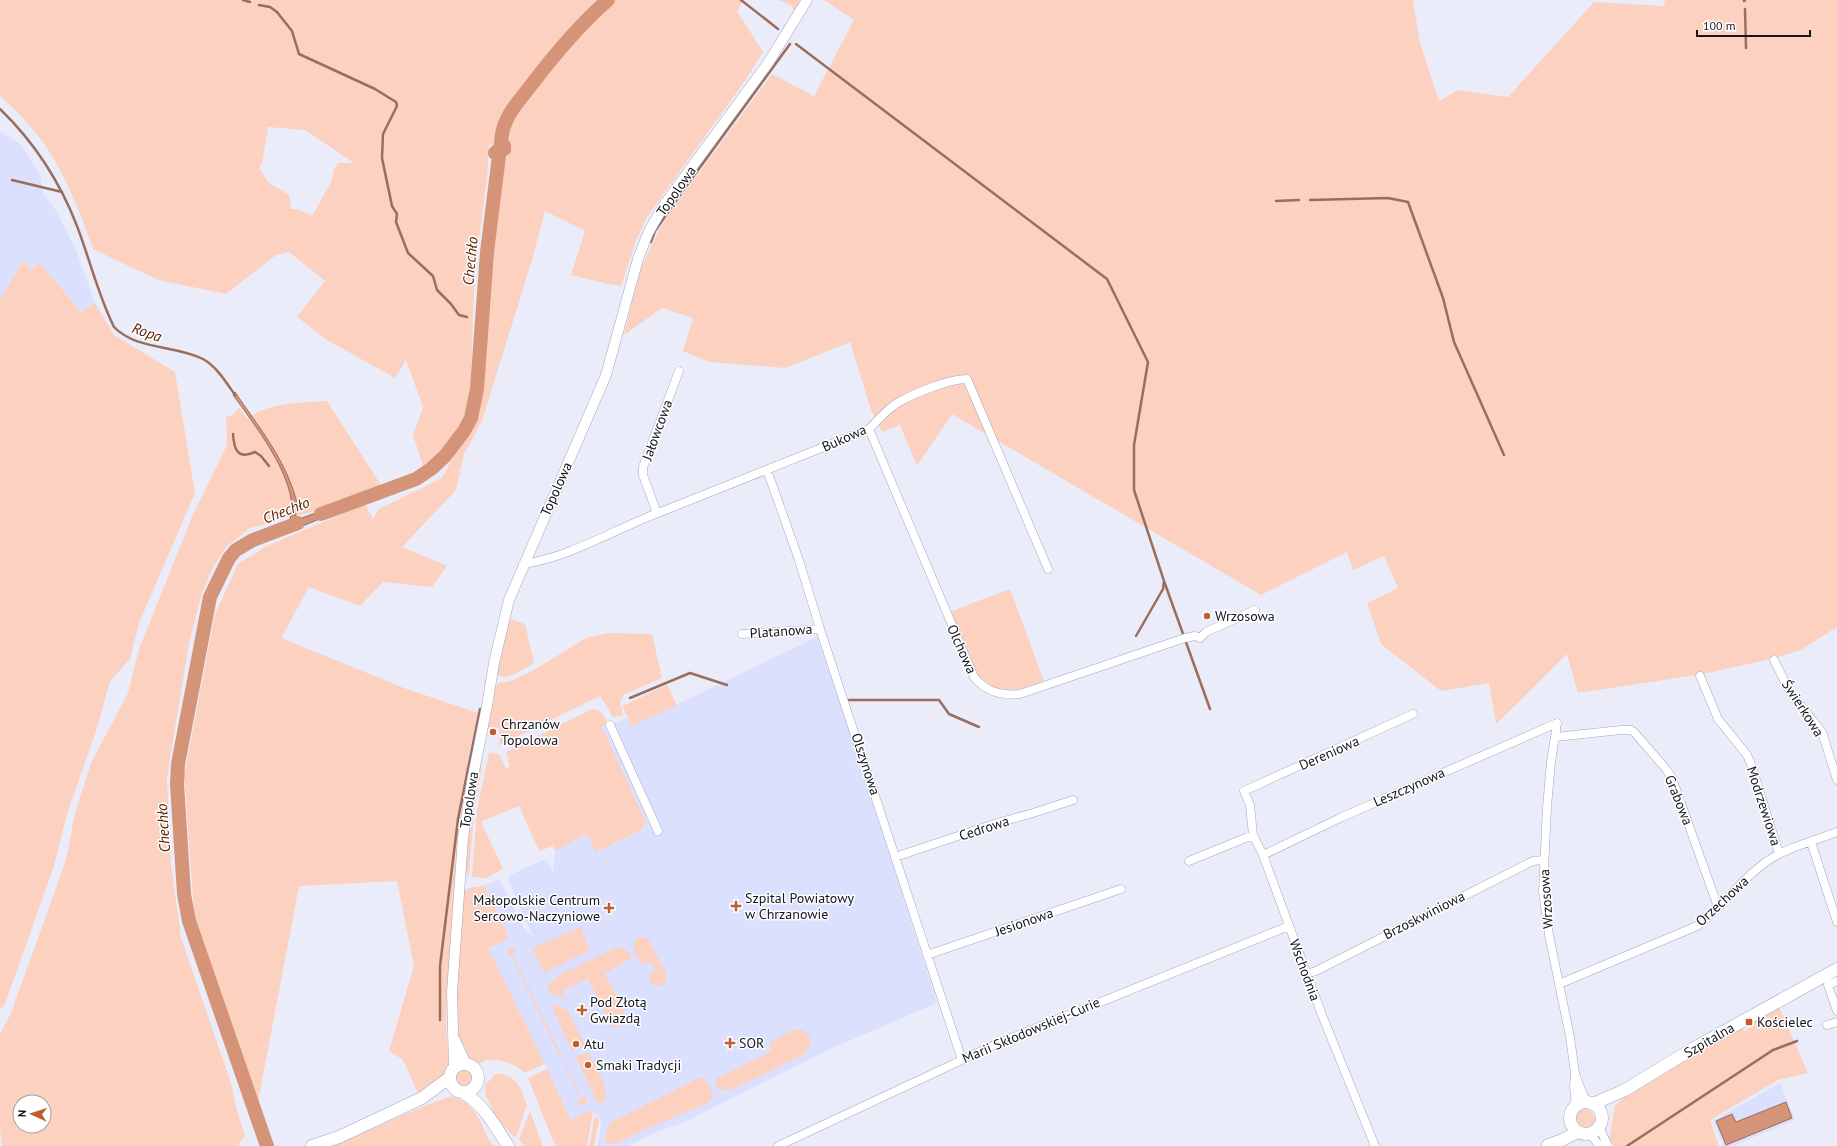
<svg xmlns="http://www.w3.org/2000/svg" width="1837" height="1146" font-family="'PT Sans',sans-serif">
	<rect width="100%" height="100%" fill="#eaedf9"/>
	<path fill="#dae0fe" d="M0,131L22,145L41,177L43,194L57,212L76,250L95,303L81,312L40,263L31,270L23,260L0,300Z
		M817,637L851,734L937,1003L830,1049L685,1122L656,1132L628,1146H598L601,1121L599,1117L593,1112L571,1120L488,948L506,940L484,886L499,879L523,927L533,937L509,882L510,875L543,860H547L553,873L555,851L587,834L597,852L642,830L644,827L646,822L602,727L628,718L632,726Z
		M1780,1083L1795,1120L1732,1146H1724L1713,1121Z"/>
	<path fill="#fcd1c0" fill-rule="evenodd" d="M0,0H606L556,48L506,116L502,127L498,145H489L487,178L477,254L473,310L471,385L464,422L424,469L413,435L423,407L406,360L395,378L327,340L297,317L325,281L289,252L276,255L226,294L158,280L93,249C81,214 67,179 47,148C36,131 15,109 0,96ZM268,127L305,130L354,163H338L334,169L332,180L312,216L298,209H291L289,195L269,183L259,168L262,163Z
		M615,0H744L737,11L763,52L745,81L647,217L636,241L621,286L608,284L571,275L585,231L545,211L532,260L482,421L464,454L456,490L402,547L447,566L432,587L383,582L360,606L309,587L281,638L404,688L478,713L467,765L471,766L467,780L455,880L447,993L446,1029L449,1066L446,1074L418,1093L403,1060L389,1051L414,966L397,881L299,886L258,1102L195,921L184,776L215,614L238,564L265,547L365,504L373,519L379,509L442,478L476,414L480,386L490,260L505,132L510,118L565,46Z
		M778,0H800L794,11L791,5Z
		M824,0H1413L1420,43L1439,101L1458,90L1508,97L1594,2L1664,6L1665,0H1837V627L1801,650L1775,658L1703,674L1578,693L1567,654L1496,724L1489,683L1441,691L1381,644L1367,603L1398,588L1384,556L1353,570L1347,552L1261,595L952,414L917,466L900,425L882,432L871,410L850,342L785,368L709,362L683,351L693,318L662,308L624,335L640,270L660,228L673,208L772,74L814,96L854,20Z
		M23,260L31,270L40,263L81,312L95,303L114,335L175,372L195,493L139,623L130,659L110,681L97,728L67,814L54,866L5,1004L0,1010V300Z
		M327,401L381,485L312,512L296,516L276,518L265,524L250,528L226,547L213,567L202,593L189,643L167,777L171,864L181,938L231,1083L237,1111L245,1136L239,1143V1146H2L0,1128V1034L11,1013L66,860L75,813L91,763L128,693L139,649L192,517L227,445L226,417L233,415L239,407L247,419C268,402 301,403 327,401ZM20,1102H44V1126H20Z
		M1010,589L1044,681L1016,690L995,688L977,676L949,612Z
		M507,618L525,624L534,663C525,668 509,680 499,676L497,671Z
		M608,633L652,634L662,678L625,694L620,702L623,716L613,717L600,696L500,745L499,728L488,727L495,689L498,683L511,681L532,671L586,638Z
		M667,685L677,705L632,726L622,706Z
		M592,709L598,710L603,714L608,724L602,727L646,822L642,830L596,852L587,834L555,851L553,846L539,851L519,806L481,822L503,869L486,878L472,877L477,810L489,753L499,754L506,769L510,766L506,752Z
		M479,767H482L474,810L469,877L465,871L467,838Z
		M484,886L508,935L506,940L488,948L545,1064L524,1073C514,1062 498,1059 484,1060V1062L478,1063L470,1061L459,1040L455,1007L463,894C467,886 475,887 484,886Z
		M581,927L590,950L544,973L532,948Z
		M645,937L648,939L666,973V982L661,986L654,985L649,981L650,975L655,971L651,963H641C636,955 630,946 637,938Z
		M510,948L515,949L516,951L512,954L562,1056L560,1057L511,955L507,956V951Z
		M615,948C624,946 628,951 632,958L605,973L628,1020L613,1028L588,979L562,991L567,999L550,993L547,989L549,983L556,980L555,977Z
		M555,1004L568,1011L585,1045L572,1051L552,1008Z
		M1779,1007L1808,1073L1778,1080L1710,1120L1719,1146H1614L1609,1139L1615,1105L1640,1084L1678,1065L1688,1057L1742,1028L1744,1031L1753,1026L1751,1023Z
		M795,1029L803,1030L810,1037V1046L803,1055L729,1091L717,1088L716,1081L717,1078L768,1053L772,1049L769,1043Z
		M588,1052C594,1063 615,1095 601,1104L598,1103L576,1057Z
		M564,1061L582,1098L587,1096V1101L585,1104L580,1105L576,1102L581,1099L563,1062Z
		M547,1069L571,1120L589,1111L593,1112L587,1146H556L554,1143L528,1078Z
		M456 1078a8 8 0 1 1 16 0a8 8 0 1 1-16 0Z
		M499,1074C517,1075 522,1091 527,1106L526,1107L517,1135L514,1137L502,1124L494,1112L486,1097L485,1085L493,1077L492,1075Z
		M699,1078L705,1079L712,1091V1099L706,1104L655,1125L615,1144L606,1142C604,1135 607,1128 611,1122Z
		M452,1096C478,1104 480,1125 493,1146L495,1144L496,1146H333L424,1106Z
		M1575 1119a10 10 0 1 1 20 0a10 10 0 1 1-20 0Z
		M530,1111L542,1144L543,1146H524L519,1139Z
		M595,1115L599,1121L594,1146H589Z"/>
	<path fill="#d59378" stroke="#9b6d5d" d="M235,392C258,426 285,459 296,499C298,506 295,513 296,520L338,505L339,511L283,534L280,527L289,523C290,519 292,513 292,508C291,471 254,424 233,395Z
		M1786,1102L1792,1118L1726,1145L1716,1121L1732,1114L1736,1122Z"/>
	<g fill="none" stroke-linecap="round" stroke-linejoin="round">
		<path stroke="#9b6d5d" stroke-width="2.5" d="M243,0L250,2
			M602,0L605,3
			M741,0L778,29
			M1744,1L1745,0
			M259,5L270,7L277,12L292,31L299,54L375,89L396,102L397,106L383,134L382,158L392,206L397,214L396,222L408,253L433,276L437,290L451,304L459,315L467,317
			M1745,9L1746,48
			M796,44L1107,279L1148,362L1134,445V490L1164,581L1163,589L1136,636
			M0,109C34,142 60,182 77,226C90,260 98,295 114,327C136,350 175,345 203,359C217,367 226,382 235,395
			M12,180L62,192
			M1310,200L1388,198L1408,202L1443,298L1454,342L1504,455
			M1276,201L1299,200
			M651,242L655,231L682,192L790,44
			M477,333L481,336
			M233,434C234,449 237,460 255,452L261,456L269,466
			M1164,581L1210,709
			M630,698L690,673L727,685
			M849,700H939L949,714L979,727
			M440,1020V966L458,819L480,709
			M1627,1146L1773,1050L1797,1041"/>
		<path stroke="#d59378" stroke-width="14" d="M321,514L416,479L431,469L445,456L464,431L471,418L477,389L487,252L499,156L495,153L497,151L504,149V146L501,145C501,137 503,127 507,119C513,106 524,95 532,84C555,54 579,25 608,0
			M267,1146L189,921L184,894L177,784L178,764L210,597L229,558L236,550L253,540L298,523"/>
		<g stroke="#a0a6c3" stroke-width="9">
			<path id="minor" d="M869,429L974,677C986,692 1001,696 1020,694L1185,638L1195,636L1200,638L1206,632L1255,610
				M767,470L799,560L820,629L962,1060
				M657,513L643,475V467L679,371
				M523,564C571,557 613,530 658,513C729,485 799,457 869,429C879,419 888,408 899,402C915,393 949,379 967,379L1048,569
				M742,634L820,629
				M1774,660L1790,692L1822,732L1837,780
				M1700,676L1718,719L1747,755L1751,764L1779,854
				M1557,723L1551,762L1547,807L1543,892L1549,935L1570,1037L1575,1073L1574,1086L1576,1107
				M610,725L658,831
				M1555,737L1621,730H1631L1634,732L1666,769L1672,778L1718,907
				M1811,842L1837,922
				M1263,855L1340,818L1557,723
				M895,857L994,824L1033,813L1073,800
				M1189,861L1253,835
				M927,955L1121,889
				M1306,974L1316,971L1533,861L1543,860
				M1837,981L1828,985L1837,1011
				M1559,984L1697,926C1722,908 1740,880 1766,862C1787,847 1814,841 1837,832
				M1827,1025L1837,1022
				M1575,1074L1583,1095L1588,1103
				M1599,1127L1608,1146
				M1589,1133L1600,1146
				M778,1146L994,1045L1289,926
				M1375,1146L1322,1015L1263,855L1253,835L1250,805L1244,791L1413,714"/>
		</g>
		<g stroke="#a0a6c3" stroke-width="11">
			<path id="tertiary" d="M455,1040L466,1064
				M454,1068L452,992L463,838L472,781L487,706L494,663L509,600L606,375L638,259L648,233L664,205L768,63L807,0"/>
		</g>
		<g stroke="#a0a6c3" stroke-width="13">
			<path id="secondary" d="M450 1078a14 14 0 1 1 28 0a14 14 0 1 1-28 0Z
				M464,1093C484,1105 496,1127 508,1146
				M1570 1118a16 16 0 1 1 32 0a16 16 0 1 1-32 0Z
				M1593,1104L1625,1090L1694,1048L1837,969
				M1548,1145L1560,1141L1578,1132
				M312,1146L339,1137L422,1098L449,1078"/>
		</g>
		<use href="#minor" stroke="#fff" stroke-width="8"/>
		<use href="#tertiary" stroke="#fff" stroke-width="10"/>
		<use href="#secondary" stroke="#fff" stroke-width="12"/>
	</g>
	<g fill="#c25c2e" stroke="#fff" stroke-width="1.5">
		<circle cx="1207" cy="616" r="4"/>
		<circle cx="493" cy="732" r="4"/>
		<path d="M734 900h4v4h4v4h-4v4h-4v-4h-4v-4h4z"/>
		<path d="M607 902h4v4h4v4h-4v4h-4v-4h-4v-4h4z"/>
		<path d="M580 1004h4v4h4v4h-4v4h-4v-4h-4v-4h4z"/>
		<rect x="1745" y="1018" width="8" height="8" rx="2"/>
		<path d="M728 1037h4v4h4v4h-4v4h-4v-4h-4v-4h4z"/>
		<circle cx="576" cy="1044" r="4"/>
		<circle cx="588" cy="1065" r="4"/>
	</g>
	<g text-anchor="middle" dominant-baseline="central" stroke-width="3" stroke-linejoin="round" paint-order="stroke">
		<g font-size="14" fill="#13151f" stroke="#fff">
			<text transform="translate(676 191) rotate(-55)">Topolowa</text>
			<text transform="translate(657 430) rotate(-70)">Jałowcowa</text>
			<text transform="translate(844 438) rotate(-24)">Bukowa</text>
			<text transform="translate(556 489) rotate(-66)">Topolowa</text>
			<text transform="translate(781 631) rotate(-4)">Platanowa</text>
			<text transform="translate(962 649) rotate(66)">Olchowa</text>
			<text transform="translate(1803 708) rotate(57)">Świerkowa</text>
			<text transform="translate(1329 753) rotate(-24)">Dereniowa</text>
			<text transform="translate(866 764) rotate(72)">Olszynowa</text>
			<text transform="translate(1409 787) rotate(-24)">Leszczynowa</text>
			<text transform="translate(469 800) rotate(-81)">Topolowa</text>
			<text transform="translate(1679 800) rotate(68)">Grabowa</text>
			<text transform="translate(1764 806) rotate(72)">Modrzewiowa</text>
			<text transform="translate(984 828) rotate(-18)">Cedrowa</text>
			<text transform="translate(1546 899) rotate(-94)">Wrzosowa</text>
			<text transform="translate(1722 901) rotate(-43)">Orzechowa</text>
			<text transform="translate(1424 915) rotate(-27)">Brzoskwiniowa</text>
			<text transform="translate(1024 922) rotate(-19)">Jesionowa</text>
			<text transform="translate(1305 970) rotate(70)">Wschodnia</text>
			<text transform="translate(1031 1030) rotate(-23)">Marii Skłodowskiej-Curie</text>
			<text transform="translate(1709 1040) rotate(-30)">Szpitalna</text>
		</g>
		<g font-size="14" fill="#13151f" stroke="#fff" text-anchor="start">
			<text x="1215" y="616">Wrzosowa</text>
			<text x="501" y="724">Chrzanów<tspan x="501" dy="16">Topolowa</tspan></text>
			<text x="745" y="898">Szpital Powiatowy<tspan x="745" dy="16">w Chrzanowie</tspan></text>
			<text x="600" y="900" text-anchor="end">Małopolskie Centrum<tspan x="600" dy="16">Sercowo-Naczyniowe</tspan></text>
			<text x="590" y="1002">Pod Złotą<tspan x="590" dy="16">Gwiazdą</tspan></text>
			<text x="1757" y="1022">Kościelec</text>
			<text x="739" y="1043">SOR</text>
			<text x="584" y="1044">Atu</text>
			<text x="596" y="1065">Smaki Tradycji</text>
		</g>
		<g font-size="15" font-style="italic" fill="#5e2205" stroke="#fff">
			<text transform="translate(470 261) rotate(-85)">Chechło</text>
			<text transform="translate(147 332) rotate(19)">Ropa</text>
			<text transform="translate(286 510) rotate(-21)">Chechło</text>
			<text transform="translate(163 828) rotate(-94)">Chechło</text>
		</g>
	</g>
	<g transform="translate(32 1114) rotate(273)"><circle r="19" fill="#ffffff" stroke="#a1a1a5"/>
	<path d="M0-3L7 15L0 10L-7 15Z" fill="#c25c2e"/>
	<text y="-6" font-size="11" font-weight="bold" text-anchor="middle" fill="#13151f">N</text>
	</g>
	<path d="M1697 30v6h113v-6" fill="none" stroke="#13151f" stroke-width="2"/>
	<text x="1703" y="30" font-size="12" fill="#13151f" stroke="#ffffff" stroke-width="3" paint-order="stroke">100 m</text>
</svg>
